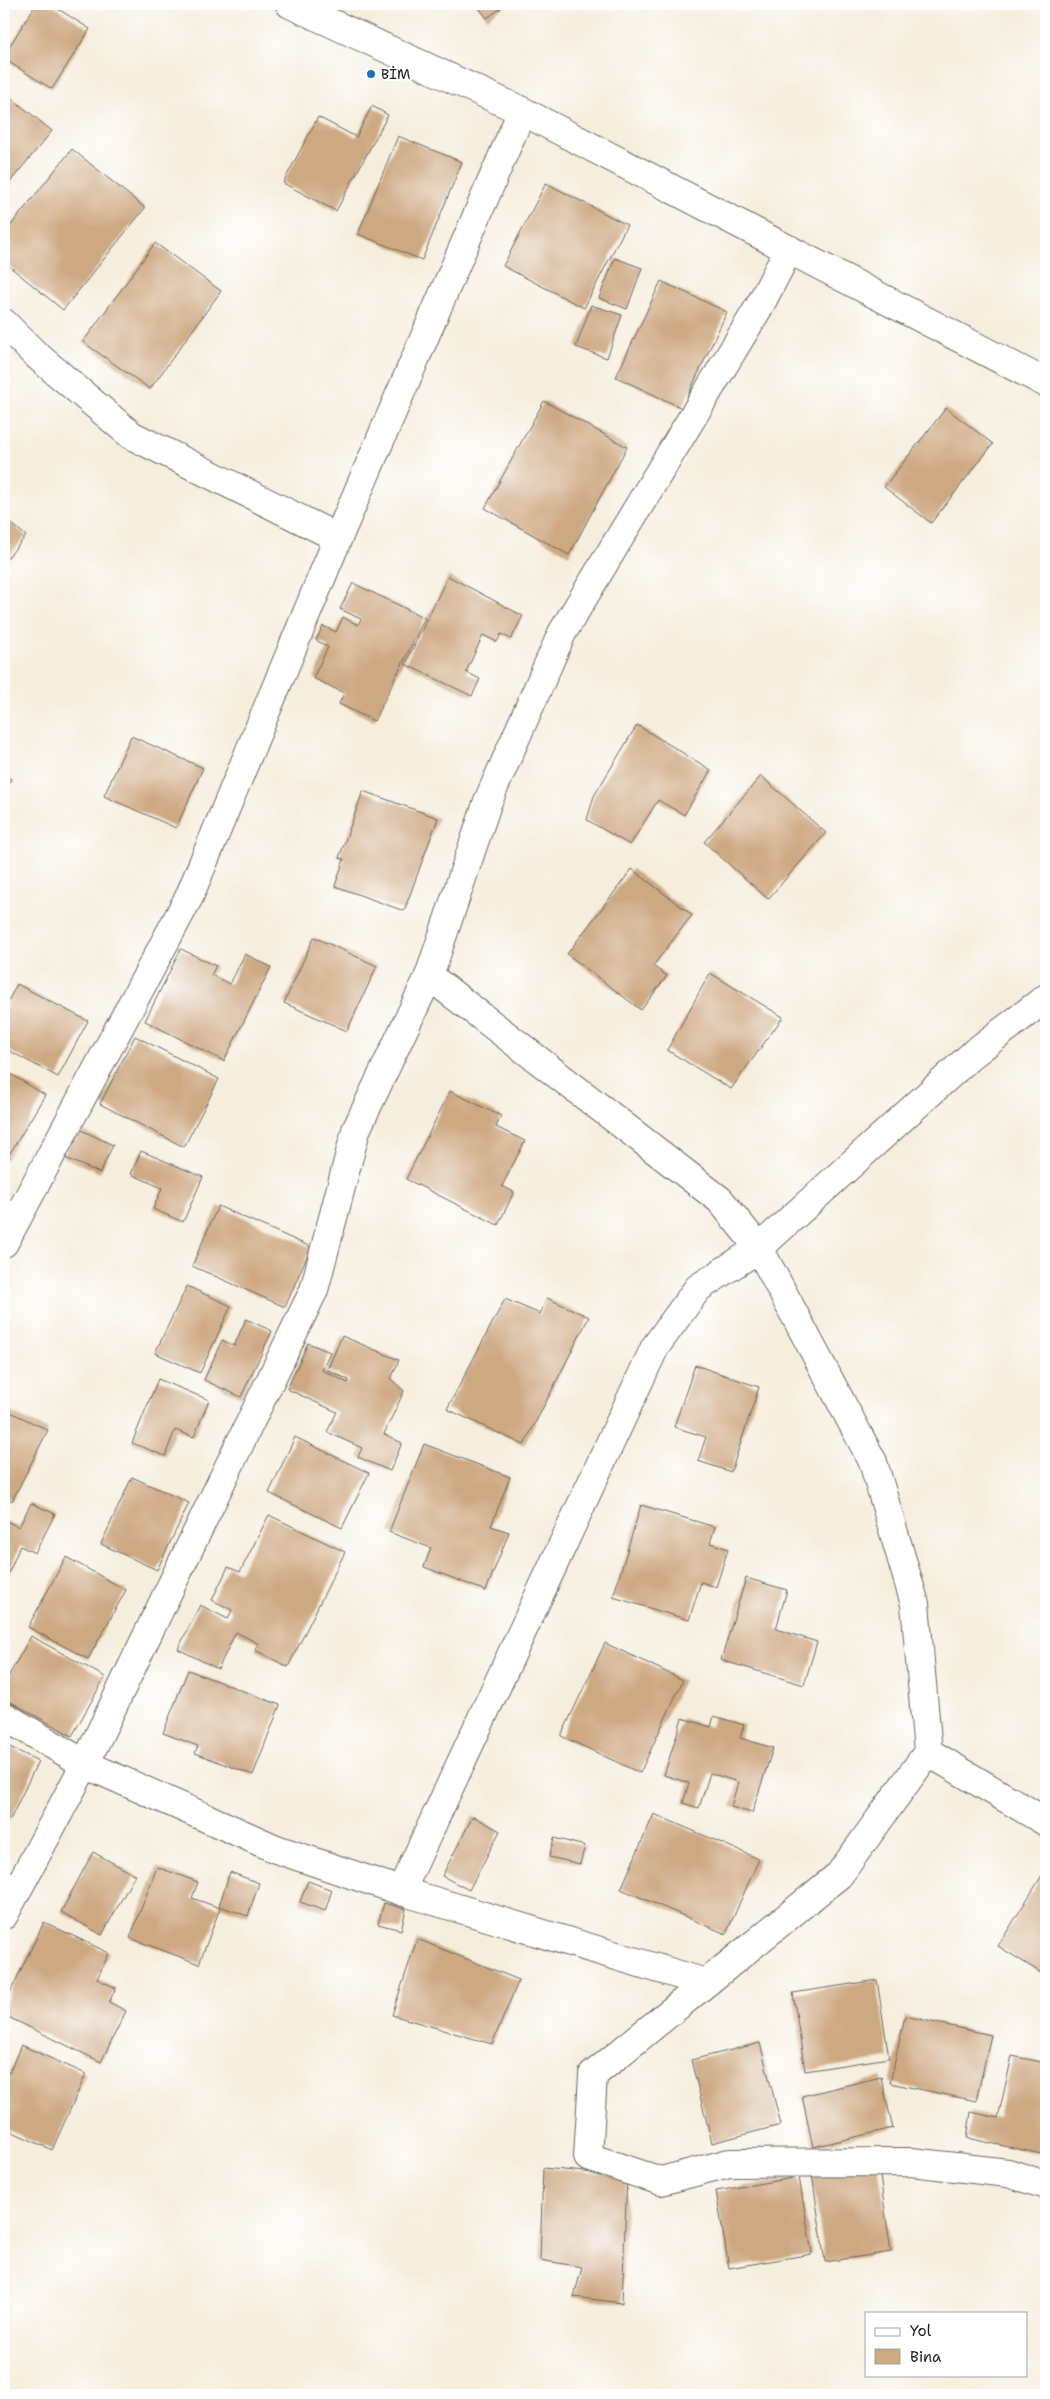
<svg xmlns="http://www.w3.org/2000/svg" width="1050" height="2399" font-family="'Shantell Sans',sans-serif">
	<rect width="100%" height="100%" fill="#fff"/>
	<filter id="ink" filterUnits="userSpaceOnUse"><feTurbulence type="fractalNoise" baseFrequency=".02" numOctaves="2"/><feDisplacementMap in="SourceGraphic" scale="10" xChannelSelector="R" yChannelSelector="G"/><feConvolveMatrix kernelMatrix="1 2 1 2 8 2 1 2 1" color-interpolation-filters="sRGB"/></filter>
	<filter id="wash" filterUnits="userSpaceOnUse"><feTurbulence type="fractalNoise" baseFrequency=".0096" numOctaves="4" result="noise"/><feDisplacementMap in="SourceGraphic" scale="20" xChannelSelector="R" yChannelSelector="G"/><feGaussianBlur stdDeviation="1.12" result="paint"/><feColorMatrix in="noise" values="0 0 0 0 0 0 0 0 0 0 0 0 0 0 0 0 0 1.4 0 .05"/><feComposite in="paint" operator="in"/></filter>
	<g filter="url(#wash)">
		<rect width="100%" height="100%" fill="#f6eedd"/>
		<g id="blocks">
			<path fill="#cda982" d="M36,4H50L90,29L52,89L4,59V55Z
				M476,4H507L487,18Z
				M4,92L52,131L4,189Z
				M372,106L388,115L336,211L283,183L318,117L356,137Z
				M398,136L462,162L422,260L358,234Z
				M72,149L145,208L63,310L4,262V234Z
				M546,183L627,225L584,308L503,266Z
				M155,243L221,291L150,389L83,342Z
				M615,258L642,268L627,309L599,298Z
				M661,281L727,312L682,408L616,377Z
				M591,305L622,315L607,358L576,347Z
				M544,401L627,447L569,555L485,508Z
				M946,408L993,444L931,523L884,487Z
				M4,517L26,536L4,562Z
				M448,576L523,616L511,639L501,634L497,642L483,635L466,672L480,679L472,696L405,664Z
				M353,583L425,618L374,721L339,704L344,693L313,678L328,647L316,640L323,626L336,632L343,617L358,625L361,619L340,609Z
				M637,725L711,770L684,815L658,800L630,845L587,820L594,796Z
				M131,736L203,768L176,828L104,796Z
				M4,775L11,779L4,794Z
				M761,776L826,833L768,899L704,842Z
				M363,791L438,818L404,911L335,886L344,859L339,858Z
				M632,869L692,915L653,966L667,976L641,1010L567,954Z
				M314,937L377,966L347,1031L284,1003Z
				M181,949L216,966L211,975L230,984L245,954L271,967L224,1061L145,1021Z
				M710,973L783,1017L731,1089L667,1050Z
				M17,984L88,1021L58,1077L4,1048V1009Z
				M135,1036L219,1079L184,1147L100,1104Z
				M4,1070L45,1095L6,1160L4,1159Z
				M450,1091L501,1116L496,1127L525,1141L502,1186L514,1192L498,1225L406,1179Z
				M77,1128L113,1145L100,1173L63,1157Z
				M141,1151L203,1177L183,1222L153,1209L162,1188L131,1174Z
				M218,1206L311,1247L285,1307L192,1266Z
				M187,1286L231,1306L200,1373L155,1353Z
				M547,1298L589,1317L524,1445L447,1409L505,1299L540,1314Z
				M246,1319L272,1331L241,1397L204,1380L222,1340L234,1346Z
				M342,1336L399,1360L391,1379L404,1391L384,1434L402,1443L390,1471L358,1457L362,1448L327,1432L337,1412L287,1389L308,1343L330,1352L322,1370L348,1383L349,1380L327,1370Z
				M695,1365L759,1387L731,1472L698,1461L706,1437L674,1427Z
				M158,1379L209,1400L194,1437L175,1430L165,1456L132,1443Z
				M4,1409L48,1430L12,1501L4,1496Z
				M295,1437L369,1473L342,1528L269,1493Z
				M424,1444L510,1477L491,1526L509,1532L486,1591L424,1567L431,1548L389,1532Z
				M132,1477L189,1503L157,1570L101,1544Z
				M31,1503L55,1514L35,1553L20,1546L4,1584V1520L19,1527Z
				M641,1505L715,1527L710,1543L728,1549L716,1587L701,1582L689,1620L613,1597Z
				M269,1515L345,1552L288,1667L255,1650L259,1644L236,1632L218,1669L178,1649L200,1605L228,1619L232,1610L212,1600L228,1567L240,1572Z
				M66,1557L126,1590L88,1659L28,1627Z
				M746,1578L787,1590L776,1629L817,1642L804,1685L721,1660Z
				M31,1636L105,1677L72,1736L4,1698V1684Z
				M605,1643L683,1680L640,1773L561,1736Z
				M188,1670L280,1705L253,1775L195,1753L198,1746L163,1733Z
				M714,1716L744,1725L740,1738L773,1748L752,1813L731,1807L738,1782L710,1773L699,1808L683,1803L689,1783L664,1775L682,1718L711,1727Z
				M4,1744L38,1761L10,1820L4,1817Z
				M654,1814L759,1859L726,1934L621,1889Z
				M473,1816L500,1831L469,1890L442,1876Z
				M554,1838L585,1846L580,1864L549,1857Z
				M93,1852L135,1875L102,1935L61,1912Z
				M157,1867L198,1882L192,1898L220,1908L199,1964L130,1938Z
				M1046,1869V1976L998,1946Z
				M230,1872L259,1883L248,1916L219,1906Z
				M308,1881L332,1890L325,1911L300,1902Z
				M384,1903L406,1909L401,1930L378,1924Z
				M44,1922L109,1953L97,1979L116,1988L109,2002L126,2011L101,2062L4,2015V2005Z
				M417,1939L519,1980L492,2044L392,2015Z
				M877,1980L889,2058L805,2071L793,1993Z
				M905,2016L991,2035L976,2101L890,2083Z
				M760,2043L781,2125L712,2143L691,2060Z
				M21,2045L86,2074L52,2150L4,2128V2071L9,2073Z
				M1012,2056L1046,2063V2155L967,2138L971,2112L998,2118Z
				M881,2077L893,2128L813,2147L802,2096Z
				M878,2163L891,2252L825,2262L812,2174Z
				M543,2168L627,2176L622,2303L574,2297L582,2267L540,2260Z
				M799,2177L812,2254L729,2268L716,2191Z"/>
		</g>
	</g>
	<g filter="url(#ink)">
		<use href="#blocks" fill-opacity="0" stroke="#686660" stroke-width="1"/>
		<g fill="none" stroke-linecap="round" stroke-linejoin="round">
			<g stroke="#686660" stroke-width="30">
				<path id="minor" d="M290,4L522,111L1046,383
					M4,323L34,353L131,435L338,538
					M4,1243L189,897L338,538L522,111
					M4,1716L85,1764L276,1849L401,1891L706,1983L839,1875L928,1752L915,1604L873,1462L759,1248L720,1200L429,976
					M928,1752L1046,1822
					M401,1891L655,1347L698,1288L759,1248L974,1053L1046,998
					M4,1915L85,1764L314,1290L356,1130L429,976L488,801L562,633L759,307L789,249
					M706,1983L593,2075L588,2157L661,2181L729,2163L911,2162L1008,2173L1046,2185"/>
			</g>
			<use href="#minor" stroke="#fff" stroke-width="28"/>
		</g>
	</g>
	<circle fill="#1f6fb2" stroke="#fff" stroke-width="2" cx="371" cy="74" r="5"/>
	<g text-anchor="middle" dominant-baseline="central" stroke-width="4" stroke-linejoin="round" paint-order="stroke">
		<g font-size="14" fill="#1c1c1c" stroke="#fff" text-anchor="start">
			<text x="381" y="74">BİM</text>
		</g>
	</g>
	<rect width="1050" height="2399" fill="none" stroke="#fff" stroke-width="20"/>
	<rect x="865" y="2312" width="162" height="65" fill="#ffffff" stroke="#a4a4a4"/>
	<rect x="875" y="2328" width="25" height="8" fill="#ffffff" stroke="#a4a4a4"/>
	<text x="910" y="2336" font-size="15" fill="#1c1c1c">Yol</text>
	<rect x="875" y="2349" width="25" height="15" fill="#cda982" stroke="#a4a4a4"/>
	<text x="910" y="2362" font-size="15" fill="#1c1c1c">Bina</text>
</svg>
